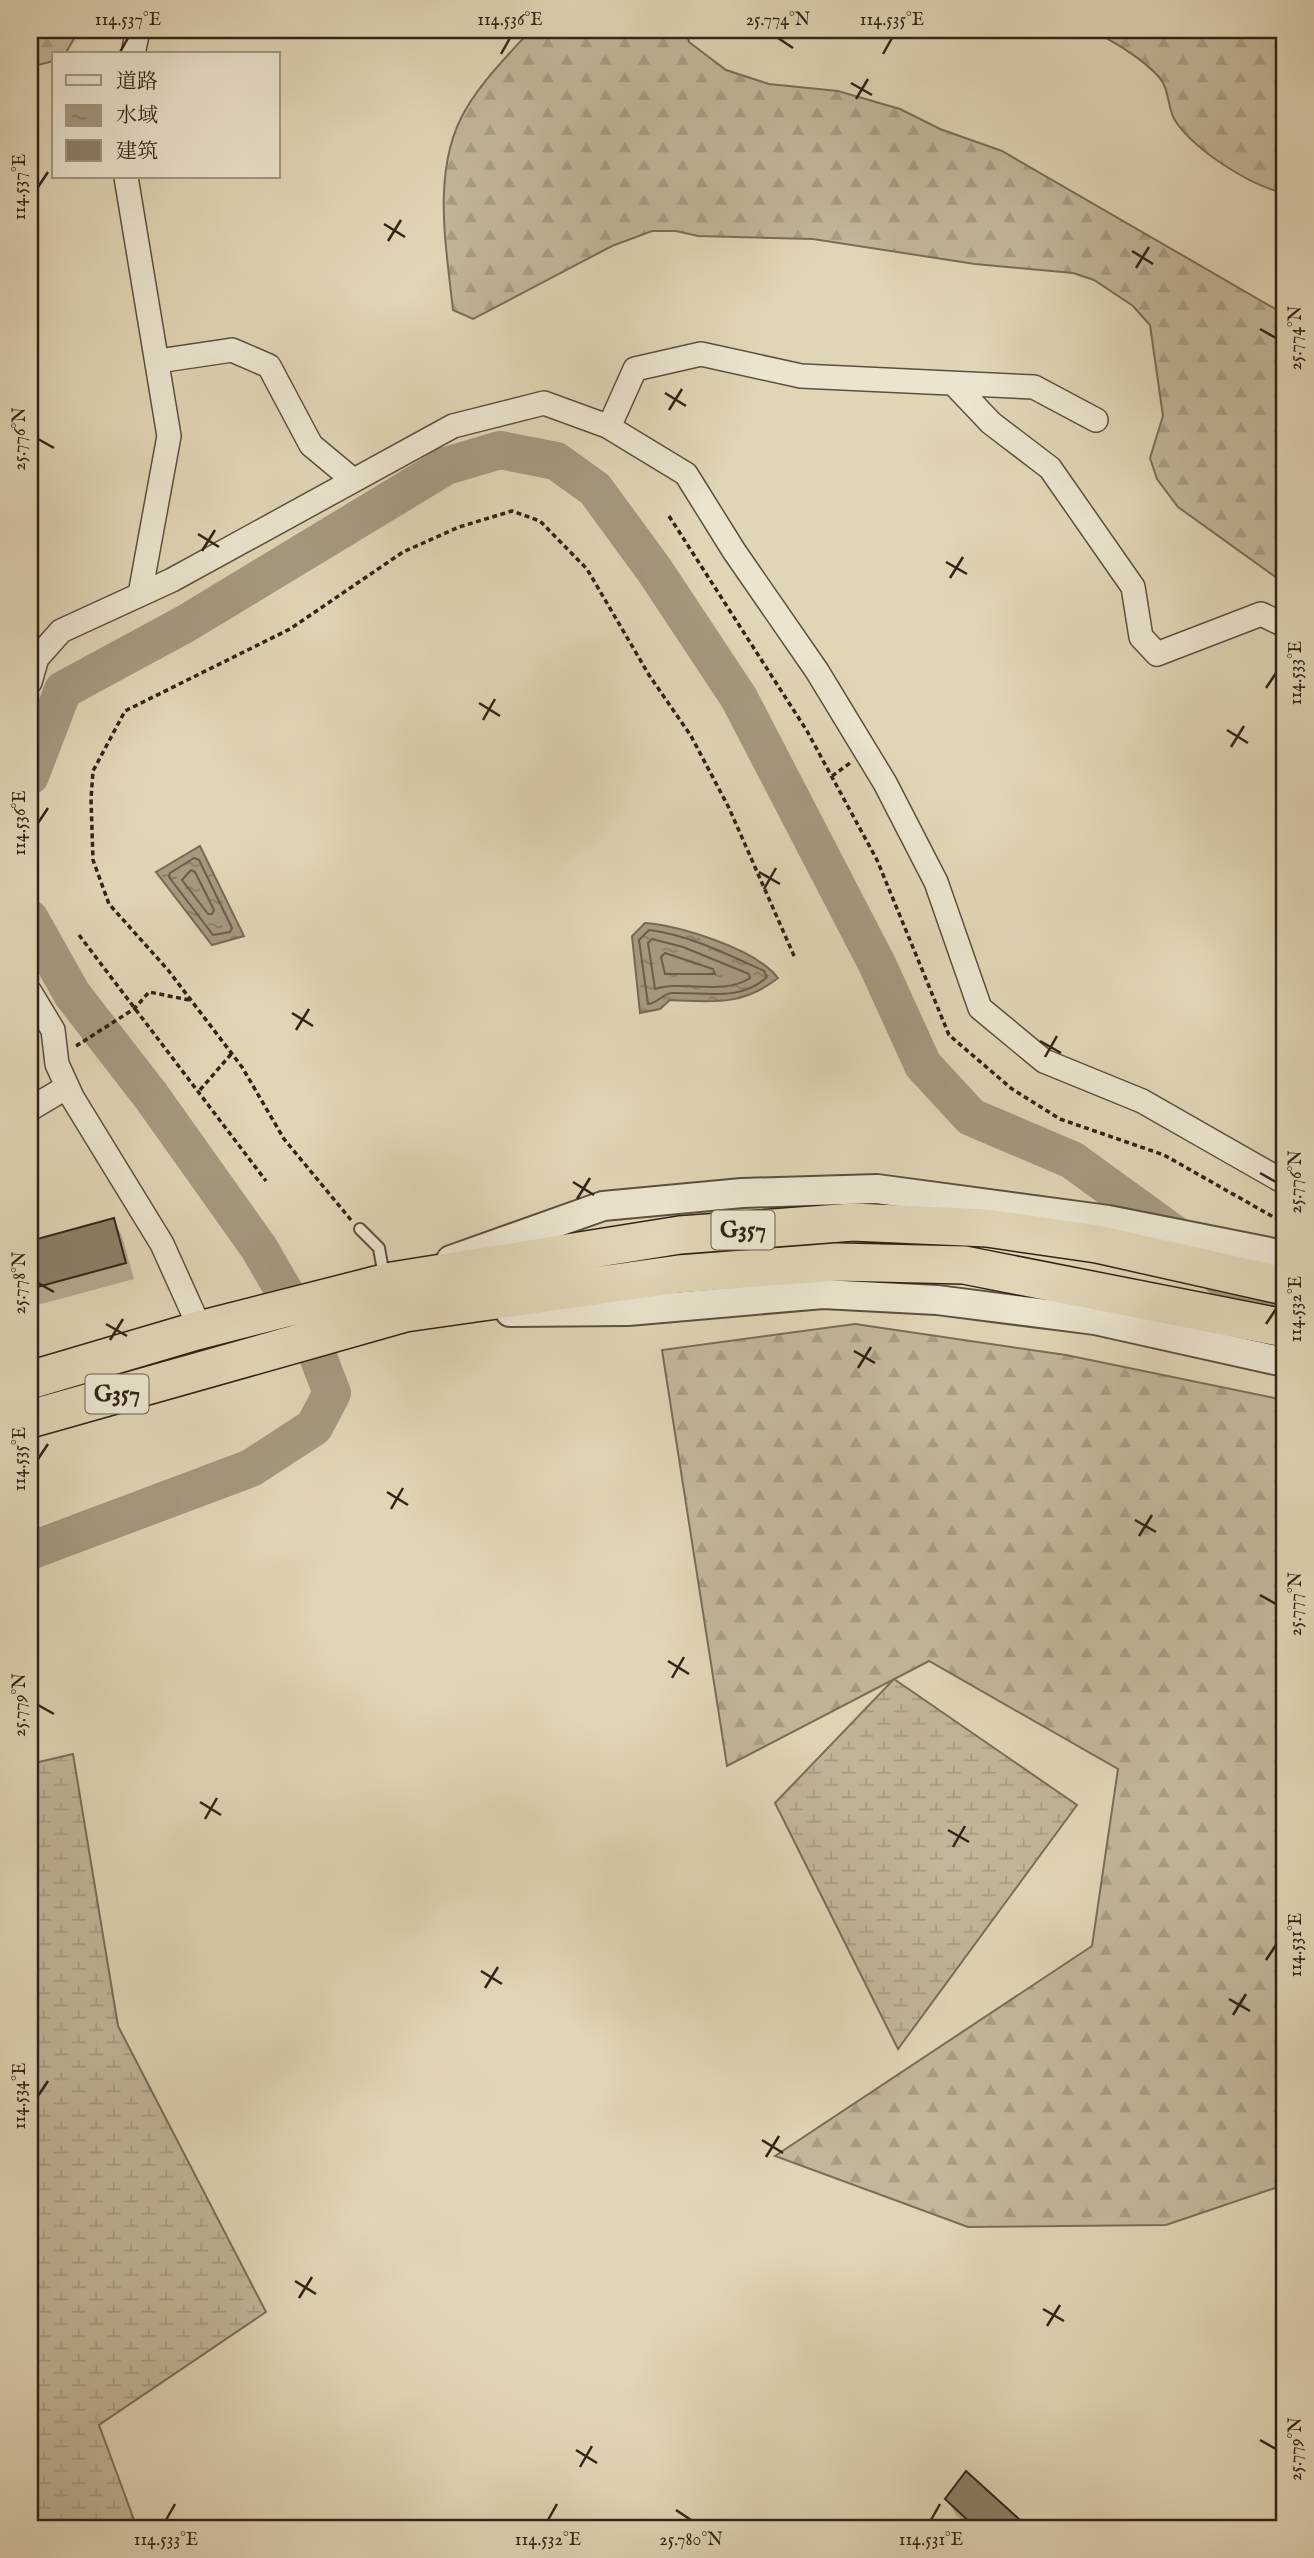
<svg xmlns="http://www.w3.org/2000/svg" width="1314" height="2558" font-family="'IM FELL English','Noto Serif SC',serif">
	<defs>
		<pattern id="forest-firs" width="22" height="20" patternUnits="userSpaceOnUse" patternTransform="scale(1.75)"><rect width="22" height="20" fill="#c2b79a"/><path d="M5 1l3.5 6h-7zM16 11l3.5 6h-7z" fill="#a79d84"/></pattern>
		<pattern id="wetland-marsh" width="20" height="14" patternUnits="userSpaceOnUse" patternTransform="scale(1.75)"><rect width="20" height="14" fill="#c2b79a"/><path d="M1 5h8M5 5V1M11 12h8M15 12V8" fill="none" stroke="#a79d84"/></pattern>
		<pattern id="water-ripples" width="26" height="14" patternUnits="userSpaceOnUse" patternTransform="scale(1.75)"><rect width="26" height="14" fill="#a4997f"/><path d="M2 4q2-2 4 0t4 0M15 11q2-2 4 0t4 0" fill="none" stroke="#867d67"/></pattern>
	</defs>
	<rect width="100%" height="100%" fill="#e0d5b5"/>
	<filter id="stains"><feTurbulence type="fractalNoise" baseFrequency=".00286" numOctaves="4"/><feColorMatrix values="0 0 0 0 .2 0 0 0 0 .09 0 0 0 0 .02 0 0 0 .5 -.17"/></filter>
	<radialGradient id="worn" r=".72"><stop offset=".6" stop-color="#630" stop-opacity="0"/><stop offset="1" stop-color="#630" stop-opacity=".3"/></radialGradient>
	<path fill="url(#forest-firs)" stroke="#796e58" stroke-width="2" d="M30,30H73L75,37L65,54H54V61L30,67Z
		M531,30H686L689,42L726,70L769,84L838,91L900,109L940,129L1002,151L1284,314V583L1178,507L1157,479L1150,458L1163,416L1150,325L1133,306L1094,280L1073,273L975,264L813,239L698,236L676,231H652L612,246L473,319L453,310C446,245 431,167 466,109C483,80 508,55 531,30Z
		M1092,30H1284V193C1251,186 1196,151 1176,122C1167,110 1170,89 1159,77C1141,57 1115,43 1092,30Z
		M855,1324L1066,1355L1284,1400V2185L1166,2225L968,2227L775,2156L1092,1946L1118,1769L929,1661L727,1766L662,1350Z"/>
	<path fill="url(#wetland-marsh)" stroke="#796e58" stroke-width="2" d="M894,1679L1077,1805L898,2049L775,1803Z
		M73,1754L118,2026L266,2312L99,2425L137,2528H30V1764Z"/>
	<path fill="url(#water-ripples)" stroke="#766a55" stroke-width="2" d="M200,846L244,936L212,945L156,872Z
		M645,923C681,926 756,949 778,978C742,1006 714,1002 670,1000L660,1009L640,1013L632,936Z"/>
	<path fill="#0003" d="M113,1220L122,1236L134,1279L30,1307V1242Z
		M967,2473L1027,2528H970L956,2515L947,2499Z"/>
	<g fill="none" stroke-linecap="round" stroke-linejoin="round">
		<path stroke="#6a5e4b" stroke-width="2" d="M194,858L199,860L232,928L230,932L213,935L169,877L170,873Z
			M191,870L195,872L214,910L212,914H208L182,880Z
			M649,930C689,935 727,954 764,971L767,977C740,1002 705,992 672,993C662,994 658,1003 648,1004L639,940Z
			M652,939L683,947L749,974L750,978C723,996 684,980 655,989L648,943Z
			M665,953L713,969L715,974H665L661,957Z"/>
		<path stroke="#a4997f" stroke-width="38" d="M30,776L63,690L185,624L446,466L500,450L556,461L595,489L655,571L739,698L877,964L923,1065L971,1117L1072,1160L1181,1239L1284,1338
			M30,919L72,994L151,1096L259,1248L310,1336L332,1393L314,1427L251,1468L30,1551"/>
	</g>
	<path fill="#8c8069" stroke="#302417" stroke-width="2" d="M114,1218L126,1263L30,1289V1241Z
		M966,2471L1029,2528H976L945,2499Z"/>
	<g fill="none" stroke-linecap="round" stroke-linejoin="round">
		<g stroke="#5c503e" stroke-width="14">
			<path id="service" d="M360,1229L379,1248L384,1276"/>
		</g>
		<g stroke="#5c503e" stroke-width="26">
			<path id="minor" d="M133,54L138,30
				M126,177L169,436L140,594
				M158,361L232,350L269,366L311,445L353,480
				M954,384L991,423L1050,468L1133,587L1141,637L1157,654L1261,614L1284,625
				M609,427L635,369L701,354L801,376L1034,387L1096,420
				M30,682L37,658L61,631L172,580L453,426L544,403L607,426L686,474L734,551L817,671L885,783L936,882L980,1008L1044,1061L1142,1101L1284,1182
				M30,992L53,1030L57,1064L72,1097L162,1244L194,1315L196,1331
				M30,1109L67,1087"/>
		</g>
		<g stroke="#5c503e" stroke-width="32">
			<path id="tertiary" d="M451,1260L603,1206L742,1193L877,1189L1108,1220L1284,1255
				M510,1312L628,1311L823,1294L937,1300L1095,1320L1284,1362"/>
		</g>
		<g stroke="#302417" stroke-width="40">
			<path id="trunk" d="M30,1380L196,1331L392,1281L680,1235L853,1222L987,1228L1097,1244L1284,1286
				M30,1419L405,1313L679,1274L837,1262L964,1265L1284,1328"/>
		</g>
		<path stroke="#302417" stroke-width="3.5" stroke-dasharray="5 3.5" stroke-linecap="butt" d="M669,516L807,731L877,860L949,1035L1012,1089L1060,1119L1164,1155L1284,1223
			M832,776L850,763
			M79,935L266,1181
			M76,1046L134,1009L149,992L189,1000
			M200,1090L232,1053
			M351,1220L284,1139L242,1067L168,970L109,904L93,860L91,799L93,771L125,711L290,629L403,552L459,527L512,511L540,521L587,569L649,675L691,736L729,808L795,958"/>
		<use href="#service" stroke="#ebe4cf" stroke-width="10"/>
		<use href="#minor" stroke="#ebe4cf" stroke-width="23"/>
		<use href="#tertiary" stroke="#ebe4cf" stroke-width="28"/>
		<use href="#trunk" stroke="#e0d5b5" stroke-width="37"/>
	</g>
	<path fill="none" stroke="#302417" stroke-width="2.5" d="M778,38L793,48M119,54L128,38M501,54L510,38M883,54L892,38M851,83L872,95M856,99L868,79M38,187L48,172M384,224L405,237M388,241L401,220M1132,251L1153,264M1136,268L1149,247M1260,329L1276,338M665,393L686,406M669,410L682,389M38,439L54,448M198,534L219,547M202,551L215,530M946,562L967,574M950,578L963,557M1266,688L1276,673M479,703L500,716M483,720L495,699M1227,730L1248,743M1231,747L1244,726M38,823L48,808M759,872L780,884M764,889L776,868M292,1013L313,1026M296,1030L309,1009M1040,1041L1061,1053M1045,1057L1057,1036M1260,1173L1276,1182M573,1182L594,1195M577,1199L590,1178M38,1283L54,1292M106,1324L127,1336M1266,1324L1276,1309M110,1340L123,1319M854,1351L875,1363M858,1368L871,1347M38,1459L48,1444M387,1492L408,1505M391,1509L403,1488M1135,1520L1156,1532M1139,1536L1152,1515M1260,1595L1276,1604M668,1661L689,1674M672,1678L684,1657M38,1705L54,1714M200,1802L221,1815M205,1819L217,1798M948,1830L969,1842M953,1847L965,1826M1266,1960L1276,1945M481,1971L502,1984M485,1988L498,1967M1229,1999L1250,2011M1233,2015L1246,1994M38,2096L48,2081M762,2140L783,2153M766,2157L779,2136M295,2281L316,2294M299,2298L312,2277M1043,2309L1064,2321M1047,2326L1060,2305M1260,2440L1276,2449M576,2450L597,2463M580,2467L592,2446M676,2510L691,2520M166,2520L175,2504M548,2520L557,2504M931,2520L940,2504"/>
	<g text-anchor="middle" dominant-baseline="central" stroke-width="6" stroke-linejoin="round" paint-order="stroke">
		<g fill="#ebe4cf" stroke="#685e4e" stroke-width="2">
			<rect x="711.5" y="1210.5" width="63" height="39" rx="5"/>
			<rect x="85.5" y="1374.5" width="63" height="39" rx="5"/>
		</g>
		<g font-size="23" font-weight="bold" fill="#302417">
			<text x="743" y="1230">G357</text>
			<text x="117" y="1394">G357</text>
		</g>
	</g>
	<rect width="1314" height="2558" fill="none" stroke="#e0d5b5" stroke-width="77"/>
	<rect x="52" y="52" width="228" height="126" fill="#ebe4cf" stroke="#a09785" stroke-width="2"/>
	<rect x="66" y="75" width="35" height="10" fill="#ebe4cf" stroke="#a09785" stroke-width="2"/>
	<text x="116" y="88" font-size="21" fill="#302417">道路</text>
	<rect x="66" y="105" width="35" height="21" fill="url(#water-ripples)" stroke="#a09785" stroke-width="2"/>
	<text x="116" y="122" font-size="21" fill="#302417">水域</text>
	<rect x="66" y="140" width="35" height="21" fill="#8c8069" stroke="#a09785" stroke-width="2"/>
	<text x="116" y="158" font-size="21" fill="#302417">建筑</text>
	<rect x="38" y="38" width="1238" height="2482" fill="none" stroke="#302417" stroke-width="2.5"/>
	<g font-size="18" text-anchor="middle" fill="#302417">
		<text x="128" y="25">114.537°E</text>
		<text x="510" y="25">114.536°E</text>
		<text x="778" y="25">25.774°N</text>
		<text x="892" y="25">114.535°E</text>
		<text transform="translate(19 187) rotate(-90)" y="6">114.537°E</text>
		<text transform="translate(1295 338) rotate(-90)" y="6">25.774°N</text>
		<text transform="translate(19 439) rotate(-90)" y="6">25.776°N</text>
		<text transform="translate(1295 673) rotate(-90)" y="6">114.533°E</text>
		<text transform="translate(19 823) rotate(-90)" y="6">114.536°E</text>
		<text transform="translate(1295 1182) rotate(-90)" y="6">25.776°N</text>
		<text transform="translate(19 1283) rotate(-90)" y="6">25.778°N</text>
		<text transform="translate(1295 1309) rotate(-90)" y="6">114.532°E</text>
		<text transform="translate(19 1459) rotate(-90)" y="6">114.535°E</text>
		<text transform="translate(1295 1604) rotate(-90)" y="6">25.777°N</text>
		<text transform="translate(19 1705) rotate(-90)" y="6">25.779°N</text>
		<text transform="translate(1295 1945) rotate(-90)" y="6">114.531°E</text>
		<text transform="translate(19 2096) rotate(-90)" y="6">114.534°E</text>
		<text transform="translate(1295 2449) rotate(-90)" y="6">25.779°N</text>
		<text x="166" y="2545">114.533°E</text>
		<text x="548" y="2545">114.532°E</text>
		<text x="691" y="2545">25.780°N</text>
		<text x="931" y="2545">114.531°E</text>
	</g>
	<rect width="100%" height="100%" filter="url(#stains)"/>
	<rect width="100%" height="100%" fill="url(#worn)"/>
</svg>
